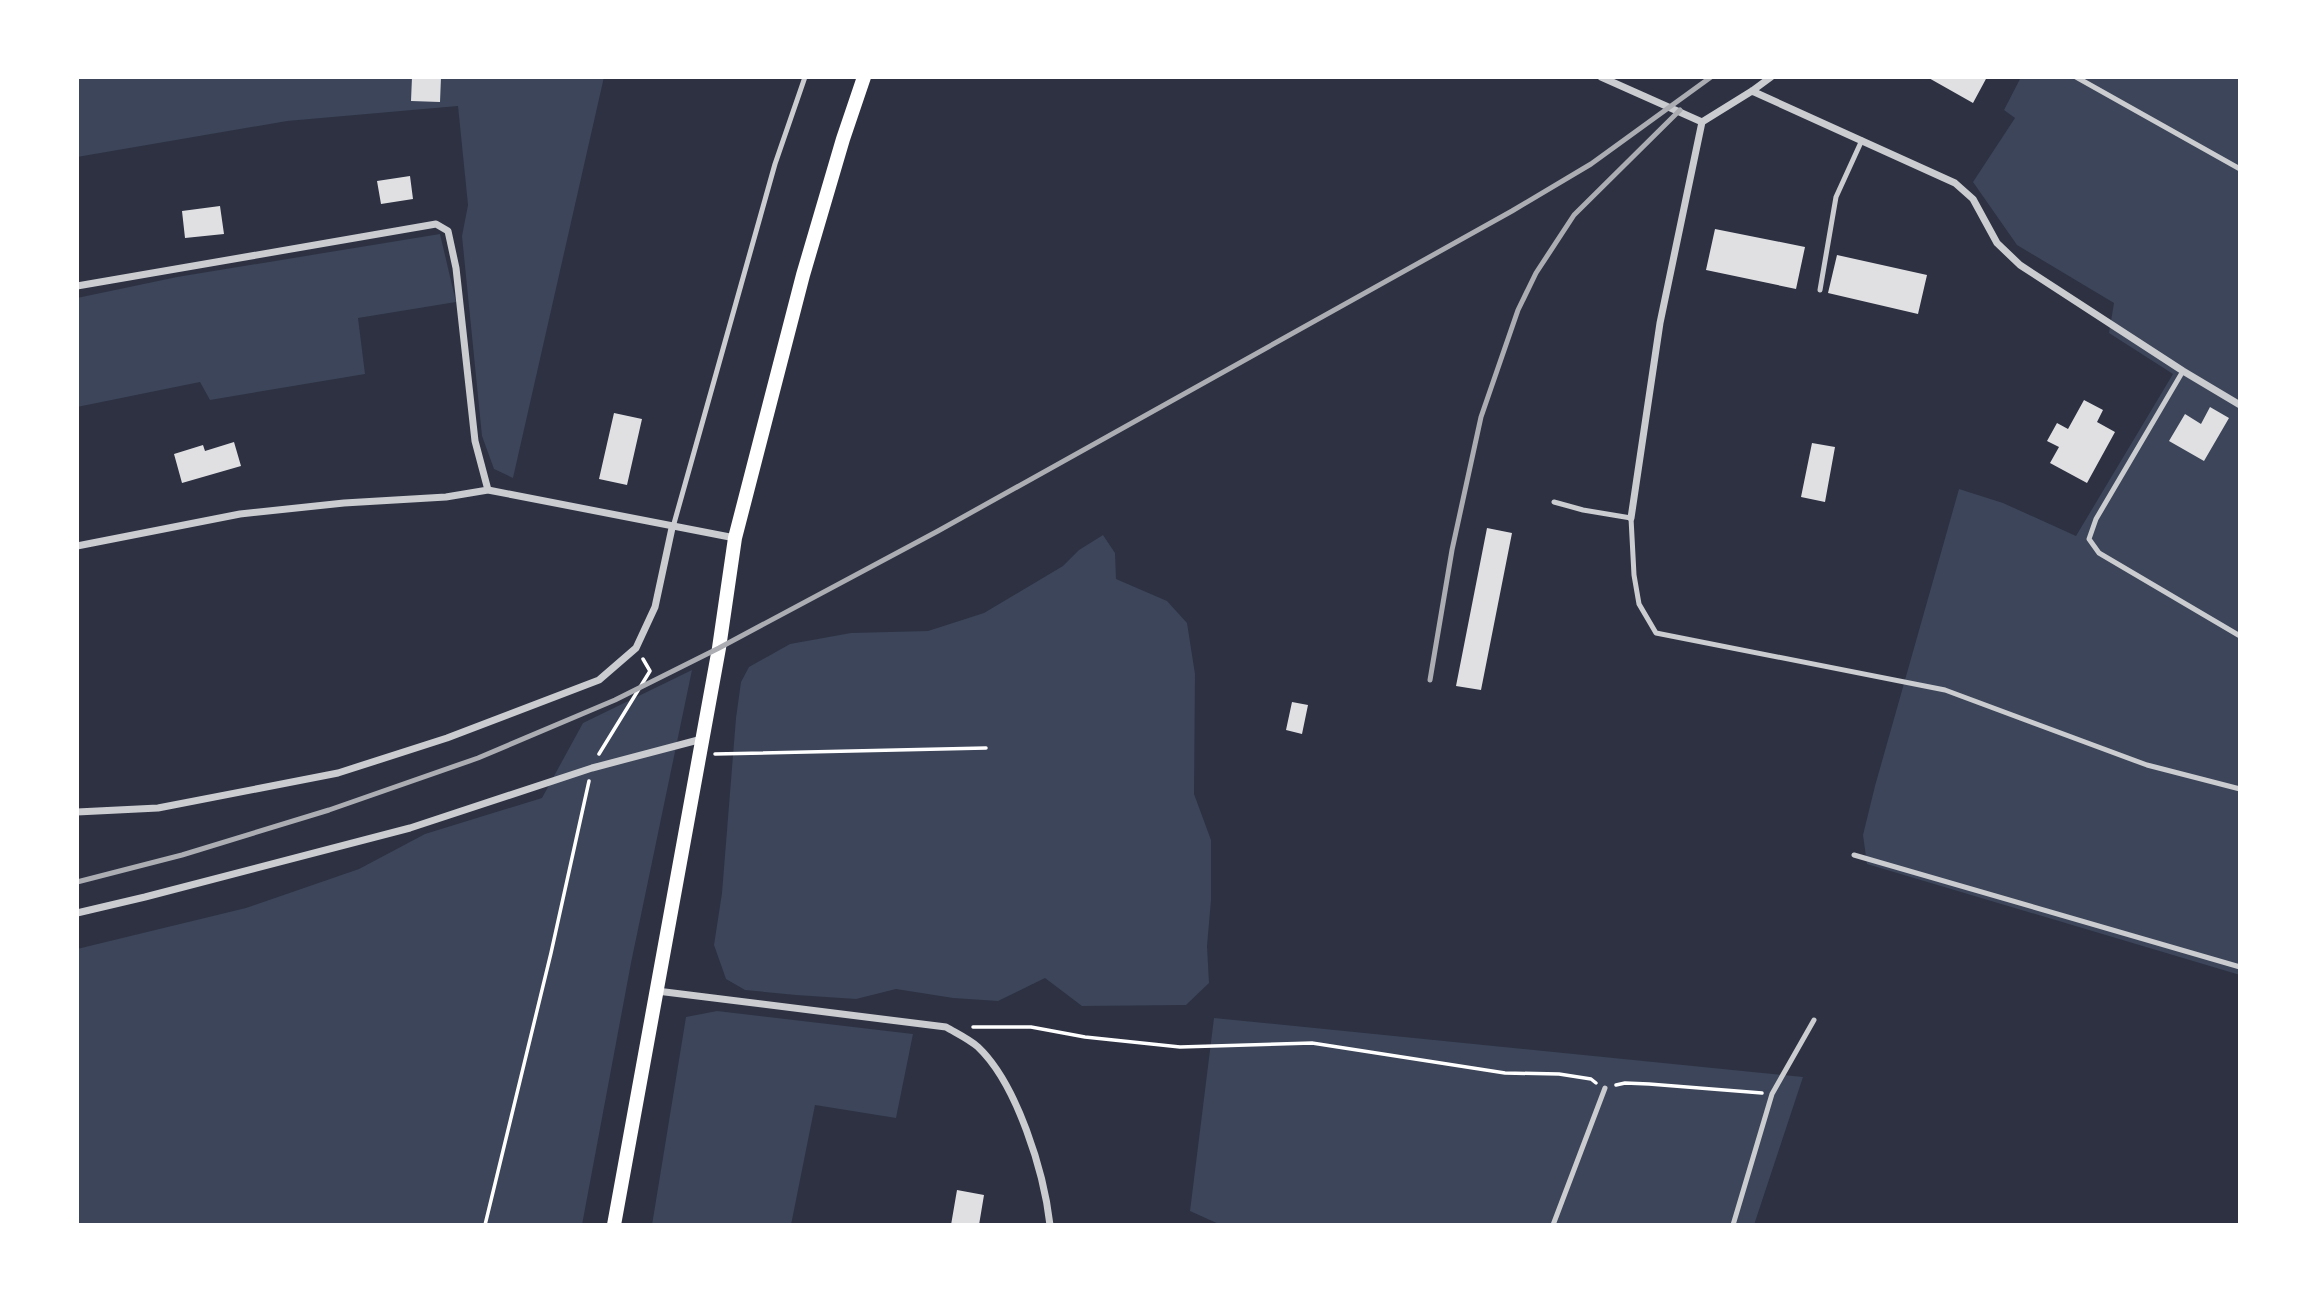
<svg xmlns="http://www.w3.org/2000/svg" width="2317" height="1302" font-family="Montserrat,sans-serif">
	<rect width="100%" height="100%" fill="#2d3142"/>
	<path fill="#3c4559" d="M77,77H604L513,478L494,469L482,436L462,236L468,205L458,106L287,121L77,157Z
		M2021,77H2240V975L1867,864L1863,835L1875,786L1959,489L2003,503L2076,536L2173,374L2109,333L2114,303L2017,245L1973,182L2015,118L2004,110Z
		M440,234L456,302L358,318L365,374L210,400L200,382L77,407V298L177,277Z
		M1103,535L1115,553L1116,579L1167,601L1187,623L1195,674L1194,794L1211,840V900L1207,946L1209,983L1186,1005L1082,1006L1045,978L998,1001L953,998L896,989L856,999L796,995L745,990L726,979L714,945L722,893L736,718L741,682L749,667L790,644L851,633L928,631L984,613L1063,566L1079,550Z
		M692,670L631,963L582,1225H77V949L246,908L359,869L425,834L542,798L583,723Z
		M717,1011L913,1034L896,1118L815,1105L791,1225H652L686,1017Z
		M1214,1018L1803,1077L1754,1225H1221L1190,1211Z"/>
	<path fill="#e0e0e3" d="M412,77H441L440,102L411,101Z
		M1927,77H1987L1973,103Z
		M410,176L413,199L381,204L377,181Z
		M220,206L224,234L185,238L182,211Z
		M1715,229L1805,247L1796,289L1706,270Z
		M1837,255L1927,275L1918,314L1828,293Z
		M2084,400L2103,410L2097,422L2115,432L2087,483L2050,463L2059,447L2047,441L2057,423L2068,429Z
		M2210,407L2229,418L2204,461L2169,441L2185,414L2201,424Z
		M614,413L642,419L627,485L599,479Z
		M234,442L241,466L182,483L174,454L203,445L205,451Z
		M1812,443L1835,447L1825,502L1801,497Z
		M1487,528L1512,533L1481,690L1456,686Z
		M1292,702L1308,705L1302,734L1286,730Z
		M957,1190L984,1195L979,1225H951Z"/>
	<g fill="none" stroke-linecap="round" stroke-linejoin="round">
		<path stroke="#fff" stroke-width="3.5" d="M599,754L650,671L643,659
			M715,754L986,748
			M973,1027H1031L1085,1037L1180,1047L1312,1043L1505,1073L1559,1074L1591,1079L1596,1083
			M1616,1085L1625,1083L1649,1084L1762,1093
			M485,1225L551,953L589,781"/>
		<path stroke="#caccd0" stroke-width="5" d="M2076,77L2240,169
			M1820,290L1836,197L1862,140
			M2183,371L2096,519L2089,539L2099,553L2240,636
			M1554,502L1583,510L1631,518L1634,575L1639,604L1656,633L1945,690L2147,765L2240,789
			M673,527L775,164L805,77
			M1854,855L2240,967
			M1553,1225L1605,1088
			M1733,1225L1772,1094L1814,1020"/>
		<path stroke="#caccd0" stroke-width="7" d="M1601,77L1702,122
			M1752,91L1955,183L1973,199L1997,243L2020,265L2183,371L2240,405
			M1702,122L1752,91L1771,77
			M77,286L436,224L448,231L456,268L475,441L488,490
			M1631,518L1660,323L1702,122
			M77,546L240,514L344,503L446,497L488,490L735,538
			M77,812L158,808L338,773L447,738L599,680L636,648L655,607L672,528
			M77,913L145,897L410,828L592,768L702,739
			M657,991L946,1027C956,1033 969,1039 978,1047C1017,1084 1044,1172 1050,1225"/>
		<path stroke="#fff" stroke-width="14" d="M614,1225L719,648L735,538L803,275L843,139L864,77"/>
		<path stroke="#abadb3" stroke-width="5" d="M1430,680L1452,550L1481,417L1518,310L1536,273L1574,215L1680,110
			M77,882L182,855L329,810L478,758L615,700L719,648L938,531L1512,211L1591,164L1711,77"/>
	</g>
	<rect width="2317" height="1302" fill="none" stroke="#ffffff" stroke-width="158"/>
</svg>
